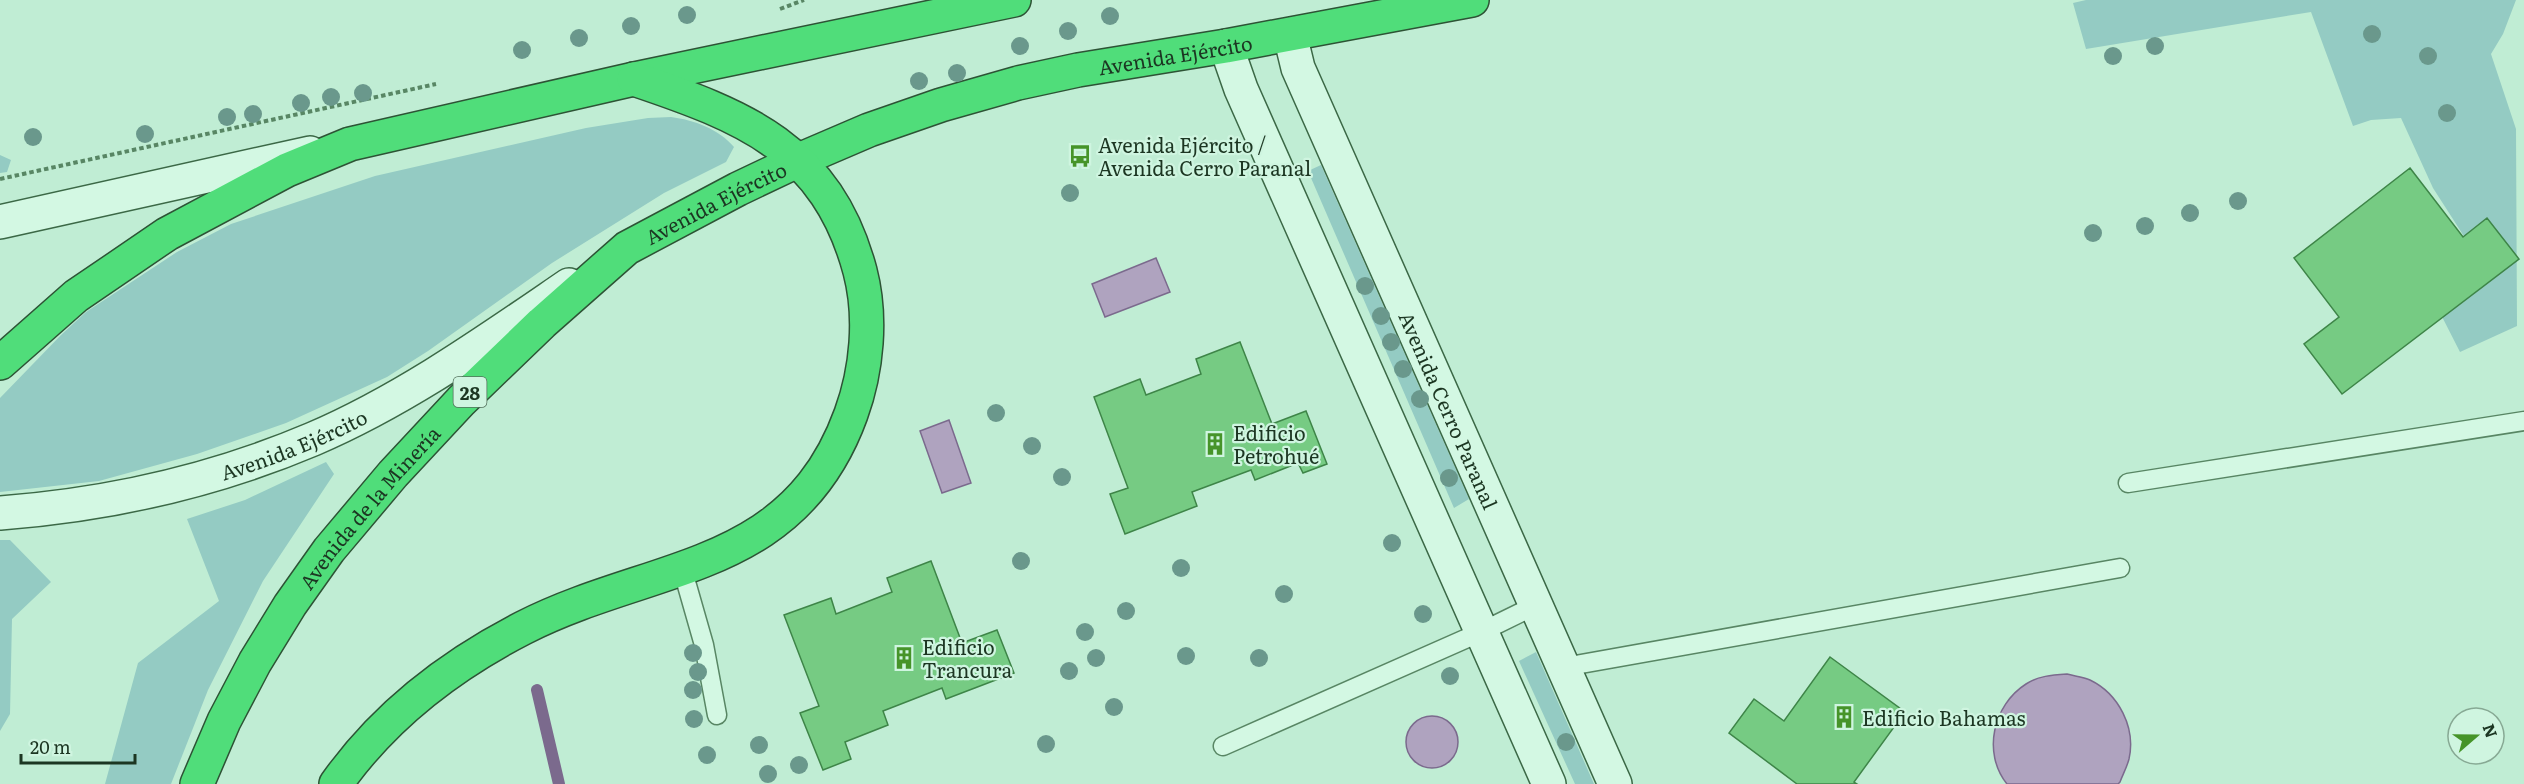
<svg xmlns="http://www.w3.org/2000/svg" width="2524" height="784" font-family="Literata,serif">
	<rect width="100%" height="100%" fill="#c0edd4"/>
	<path fill="#94cbc3" d="M2086,0H2516L2503,34L2491,54L2516,129L2517,326L2460,352L2433,299L2476,255L2433,188L2401,118L2371,120L2353,126L2311,12L2086,49L2073,3Z
		M671,117C694,120 719,129 734,147L726,162L664,193L552,263L428,351L387,377L286,423L197,454L99,481L0,492V398L61,335L86,312L177,252L231,224L375,176L586,128L648,118Z
		M0,155L11,160L7,172L0,173Z
		M1321,165L1469,499L1454,508L1308,171Z
		M326,462L334,474L263,581L208,690L171,784H105L138,663L219,601L187,519L245,500Z
		M0,540H10L51,582L12,619L10,714L0,731Z
		M1536,652L1594,784H1575L1519,661Z"/>
	<path fill="#afa3bf" stroke="#7b6a8d" stroke-width="1.5" d="M1156,258L1170,292L1105,317L1092,284Z
		M949,420L971,483L942,493L920,431Z
		M2067,674C2074,676 2083,677 2090,680C2119,694 2136,728 2129,759C2127,767 2123,774 2120,782L2118,784H2007C1982,753 1993,705 2026,684C2038,676 2052,675 2067,674Z
		M1406 742a26 26 0 1 1 52 0a26 26 0 1 1-52 0Z"/>
	<g fill="none" stroke-linecap="round" stroke-linejoin="round">
		<path stroke="#7b6a8d" stroke-width="12" d="M537,690L559,784"/>
	</g>
	<path fill="#76cb83" stroke="#3e8548" stroke-width="1.5" d="M2410,168L2463,237L2487,218L2519,259L2342,394L2304,344L2339,317L2294,258Z
		M1240,342L1272,424L1306,411L1327,464L1303,473L1298,463L1255,480L1251,470L1192,492L1197,506L1125,534L1110,494L1128,488L1094,397L1140,379L1146,395L1201,374L1196,359Z
		M931,561L962,643L997,630L1014,673L946,699L942,688L883,711L888,725L845,742L851,759L823,770L800,713L819,706L784,615L831,598L836,614L892,592L887,578Z
		M1830,657L1905,712L1854,782L1857,784H1797L1729,733L1754,699L1784,721Z"/>
	<g fill="none" stroke-linecap="round" stroke-linejoin="round">
		<g stroke="#588664" stroke-width="21">
			<path id="lane" d="M2128,483L2524,421
				M682,568L704,645L717,715
				M1564,667L2120,568
				M1223,746L1481,632L1536,605"/>
		</g>
		<g stroke="#3b6846" stroke-width="36">
			<g id="secondary">
				<path id="s1" d="M1290,35L1298,68L1615,784"/>
				<path d="M1226,46L1241,89L1549,784"/>
				<path d="M0,222L310,153"/>
				<path id="s2" d="M0,513C106,505 214,481 313,439C404,400 487,341 569,285"/>
			</g>
		</g>
		<g stroke="#2d5335" stroke-width="36">
			<g id="highway">
				<path d="M0,363L76,296L167,234L287,170L350,144L634,79L1014,0"/>
				<path id="s3" d="M197,784L224,721L255,662L290,605L329,550L393,474L461,401L542,323L627,248L738,189L799,160L869,130L941,105L1018,83L1078,70L1226,46L1472,0"/>
				<path d="M336,784C384,716 449,666 523,628C652,562 793,574 851,414C867,370 872,317 860,271C827,148 744,116 634,79"/>
			</g>
		</g>
		<path stroke="#588664" stroke-width="4" stroke-dasharray="4.5 3" stroke-linecap="butt" d="M780,9L804,0
			M0,179L436,84"/>
		<use href="#lane" stroke="#d3f8e3" stroke-width="18"/>
		<use href="#secondary" stroke="#d3f8e3" stroke-width="33"/>
		<use href="#highway" stroke="#50dd7a" stroke-width="33"/>
	</g>
	<g fill="#6a988c">
		<circle cx="687" cy="15" r="9"/>
		<circle cx="1110" cy="16" r="9"/>
		<circle cx="631" cy="26" r="9"/>
		<circle cx="1068" cy="31" r="9"/>
		<circle cx="2372" cy="34" r="9"/>
		<circle cx="579" cy="38" r="9"/>
		<circle cx="1020" cy="46" r="9"/>
		<circle cx="2155" cy="46" r="9"/>
		<circle cx="522" cy="50" r="9"/>
		<circle cx="2113" cy="56" r="9"/>
		<circle cx="2428" cy="56" r="9"/>
		<circle cx="957" cy="73" r="9"/>
		<circle cx="919" cy="81" r="9"/>
		<circle cx="363" cy="93" r="9"/>
		<circle cx="331" cy="97" r="9"/>
		<circle cx="301" cy="103" r="9"/>
		<circle cx="2447" cy="113" r="9"/>
		<circle cx="253" cy="114" r="9"/>
		<circle cx="227" cy="117" r="9"/>
		<circle cx="145" cy="134" r="9"/>
		<circle cx="33" cy="137" r="9"/>
		<circle cx="1070" cy="193" r="9"/>
		<circle cx="2238" cy="201" r="9"/>
		<circle cx="2190" cy="213" r="9"/>
		<circle cx="2145" cy="226" r="9"/>
		<circle cx="2093" cy="233" r="9"/>
		<circle cx="1365" cy="286" r="9"/>
		<circle cx="1381" cy="316" r="9"/>
		<circle cx="1391" cy="342" r="9"/>
		<circle cx="1403" cy="369" r="9"/>
		<circle cx="1420" cy="399" r="9"/>
		<circle cx="996" cy="413" r="9"/>
		<circle cx="1032" cy="446" r="9"/>
		<circle cx="1062" cy="477" r="9"/>
		<circle cx="1449" cy="478" r="9"/>
		<circle cx="1392" cy="543" r="9"/>
		<circle cx="1021" cy="561" r="9"/>
		<circle cx="1181" cy="568" r="9"/>
		<circle cx="1284" cy="594" r="9"/>
		<circle cx="1126" cy="611" r="9"/>
		<circle cx="1423" cy="614" r="9"/>
		<circle cx="1085" cy="632" r="9"/>
		<circle cx="693" cy="653" r="9"/>
		<circle cx="1186" cy="656" r="9"/>
		<circle cx="1096" cy="658" r="9"/>
		<circle cx="1259" cy="658" r="9"/>
		<circle cx="1069" cy="671" r="9"/>
		<circle cx="698" cy="672" r="9"/>
		<circle cx="1450" cy="676" r="9"/>
		<circle cx="693" cy="690" r="9"/>
		<circle cx="1114" cy="707" r="9"/>
		<circle cx="694" cy="719" r="9"/>
		<circle cx="1566" cy="742" r="9"/>
		<circle cx="1046" cy="744" r="9"/>
		<circle cx="759" cy="745" r="9"/>
		<circle cx="707" cy="755" r="9"/>
		<circle cx="799" cy="765" r="9"/>
		<circle cx="768" cy="774" r="9"/>
	</g>
	<defs>
		<g id="bus-bare" transform="scale(1.8)"><path d="M-5-6H5V4H4V6H2V4H-2V6H-4V4H-5ZM-3.5-4V0h7V-4ZM-3.5 1.2v1.5H-2V1.2ZM2 1.2v1.5H3.5V1.2Z" fill="#469429" stroke="#cff5e0" stroke-width="2.5" paint-order="stroke"/></g>
		<g id="building-bare" transform="scale(1.8)"><path d="M-4-6H4V6H1V3H-1V6H-4ZM-2.5-4.3h1.7v1.8h-1.7ZM.8-4.3h1.7v1.8H.8ZM-2.5-1h1.7V.8h-1.7ZM.8-1h1.7V.8H.8Z" fill="#469429" stroke="#cff5e0" stroke-width="2.5" paint-order="stroke"/></g>
	</defs>
	<g fill-rule="evenodd">
		<use href="#bus-bare" x="1080" y="156"/>
		<use href="#building-bare" x="1215" y="444"/>
		<use href="#building-bare" x="904" y="658"/>
		<use href="#building-bare" x="1844" y="717"/>
	</g>
	<g text-anchor="middle" dominant-baseline="central" stroke-width="4.5" stroke-linejoin="round" paint-order="stroke">
		<rect fill="#cff5e0" stroke="#526f5b" stroke-width="1.5" x="453.5" y="377" width="33" height="30" rx="4.5"/>
		<g font-size="18" font-weight="bold" fill="#1c3622">
			<text x="470" y="392">28</text>
		</g>
		<g font-size="20" fill="#1c3622" stroke="#cff5e0">
			<text stroke="none"><textPath href="#s3" startOffset="1280">Avenida Ejército</textPath></text>
			<text stroke="none"><textPath href="#s3" startOffset="794">Avenida Ejército</textPath></text>
			<text stroke="none"><textPath href="#s1" startOffset="408">Avenida Cerro Paranal</textPath></text>
			<text stroke="none"><textPath href="#s2" startOffset="303">Avenida Ejército</textPath></text>
			<text stroke="none"><textPath href="#s3" startOffset="328">Avenida de la Minería</textPath></text>
		</g>
		<g font-size="20" fill="#1c3622" stroke="#cff5e0" text-anchor="start">
			<text x="1098" y="144">Avenida Ejército /<tspan x="1098" dy="23">Avenida Cerro Paranal</tspan></text>
			<text x="1233" y="432">Edificio<tspan x="1233" dy="23">Petrohué</tspan></text>
			<text x="922" y="646">Edificio<tspan x="922" dy="23">Trancura</tspan></text>
			<text x="1862" y="717">Edificio Bahamas</text>
		</g>
	</g>
	<g transform="translate(2476 736) rotate(70)"><circle r="28" fill="#cff5e0" stroke="#87a994" stroke-width="1.5"/>
	<path d="M0-4.5L10 22L0 15L-10 22Z" fill="#469429"/>
	<text y="-9" font-size="16" font-weight="bold" text-anchor="middle" fill="#1c3622">N</text>
	</g>
	<path d="M21 754v9h114v-9" fill="none" stroke="#1c3622" stroke-width="3"/>
	<text x="30" y="754" font-size="18" fill="#1c3622" stroke="#cff5e0" stroke-width="4.5" paint-order="stroke">20 m</text>
</svg>
